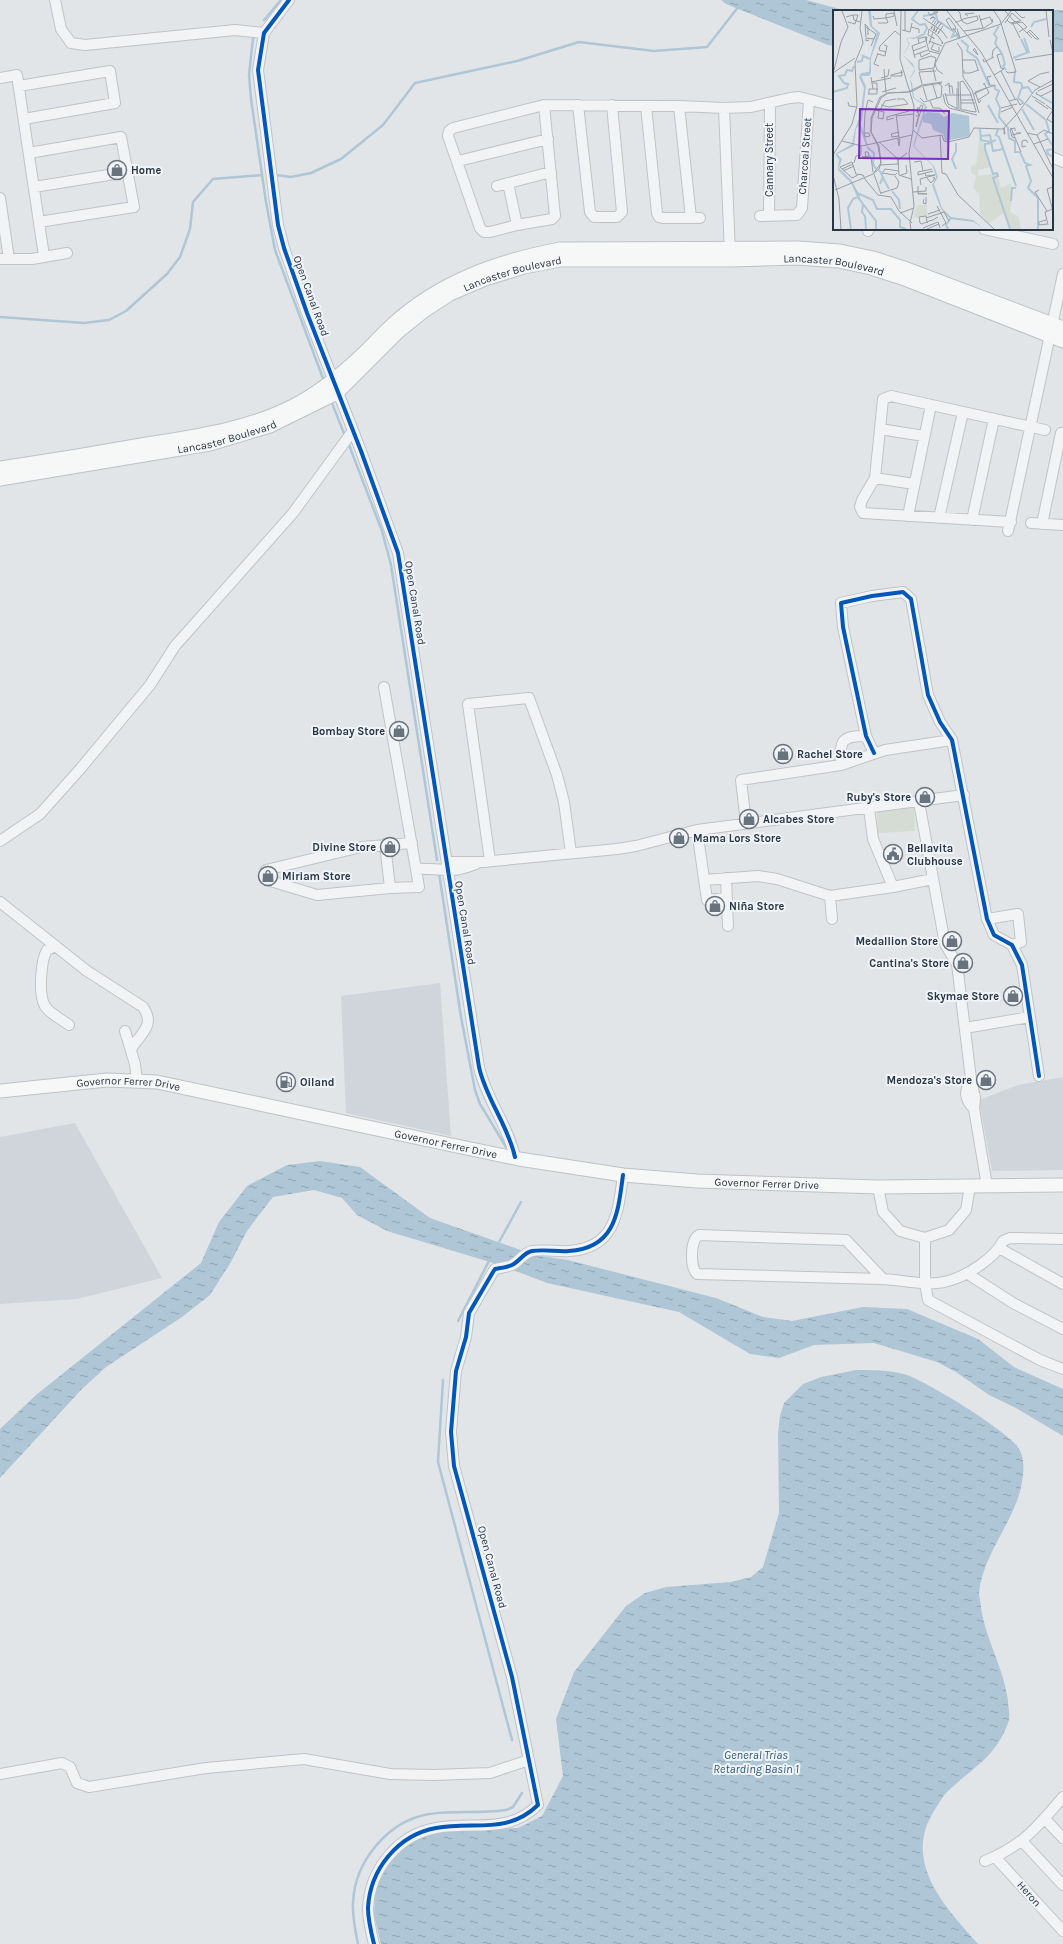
<svg xmlns="http://www.w3.org/2000/svg" width="1063" height="1944" font-family="Karla,sans-serif">
	<defs>
		<pattern id="water-ripples" width="26" height="14" patternUnits="userSpaceOnUse"><rect width="26" height="14" fill="#aec6d6"/><path d="M2 4q2-2 4 0t4 0M15 11q2-2 4 0t4 0" fill="none" stroke="#8ea2af"/></pattern>
	</defs>
	<rect width="100%" height="100%" fill="#e2e5e8"/>
	<path fill="#d0d5dc" d="M440,983L451,1136L346,1113L341,996Z
		M1063,1077V1170L992,1171L979,1100L1018,1085Z
		M75,1123L162,1278L77,1299L0,1304V1137Z"/>
	<path fill="#d4dcd3" d="M914,808L915,831L878,833L877,810Z"/>
	<path fill="url(#water-ripples)" d="M721,0H806L847,11H834V46L828,45L726,4Z
		M1063,10V52H1052V11H1039Z
		M320,1161L360,1167L430,1218L535,1255L568,1260L716,1298L763,1317L792,1321L863,1307L907,1309L978,1339L1014,1367L1063,1389V1436L1016,1408L989,1395L956,1372L937,1362L874,1343L814,1345L779,1358L750,1354L679,1312L547,1283L500,1265L387,1231L357,1215L342,1198L314,1190L273,1197L247,1231L231,1262L210,1295L182,1317L106,1367L81,1390L0,1478V1429L36,1395L201,1263L219,1222L247,1186L287,1165Z
		M856,1370C872,1370 888,1370 904,1374C925,1380 1004,1429 1017,1446C1025,1456 1024,1470 1022,1482C1016,1520 982,1555 979,1593C979,1598 981,1603 981,1608C986,1640 1004,1669 1008,1701C1008,1707 1010,1714 1009,1720C997,1757 973,1767 947,1792C942,1797 938,1805 934,1811C902,1862 945,1907 978,1944H381L374,1916L375,1893L381,1874L393,1858L411,1842L430,1833L454,1830L518,1828L542,1816L563,1776L556,1719L574,1672L626,1606L645,1593L666,1587L731,1582L751,1577L763,1567L779,1513L778,1433L780,1416L784,1403L803,1384L821,1377Z"/>
	<g fill="none" stroke-linecap="round" stroke-linejoin="round">
		<path stroke="#aec6d6" stroke-width="2.5" d="M264,20L281,0
			M253,38L249,75L251,99L266,202L275,250L324,381
			M276,175L291,177L311,173L341,159L383,125L415,83L517,61L579,42L654,51L707,47L739,6
			M0,317L84,323L109,320L126,311L167,274L180,257L190,229L193,202L213,179L262,175
			M332,403L345,436
			M349,445L382,531L391,565L437,860
			M439,873L461,1017L475,1090L480,1104L506,1147
			M498,1244L521,1202
			M458,1321L490,1259
			M443,1380L438,1462L512,1740
			M358,1944C355,1930 352,1916 353,1902C355,1861 388,1821 429,1814C455,1810 480,1814 506,1810L513,1807L522,1793"/>
		<g stroke="#c0c3c6" stroke-width="12">
			<path id="minor" d="M55,0L61,29L71,43L85,45L235,30L264,33
				M289,0L264,33L258,70L278,225L284,248L307,313L361,451L398,553L479,1067C486,1099 508,1125 515,1157
				M0,78L17,75L44,256
				M19,86L110,71L115,103L24,119
				M544,105L555,216L552,219L517,225L490,232H484L480,228L448,136L449,131L453,128L544,105L679,106L724,108L751,107L790,98L799,97L834,106
				M578,105L590,212L594,217H617L622,212L612,105
				M646,106L657,213L659,217L663,218H700
				M679,106L691,218
				M724,108L730,254
				M29,153L121,137L134,207L39,222
				M1052,157L1063,162
				M458,161L548,139
				M508,183L517,225
				M497,186L551,172
				M34,187L127,172
				M0,198L9,259
				M769,215L770,104
				M760,216L797,215L802,208L809,100
				M984,229L1053,244
				M868,231L869,229
				M0,259H32L67,253
				M880,429L924,436
				M875,478L914,484
				M908,516L931,405
				M939,518L963,412
				M972,520L994,419
				M1011,522L863,513L860,507L862,500L875,478L883,399L891,396L1045,430
				M1031,523L1063,525
				M1042,524L1061,433
				M1008,531L1063,274
				M384,687L416,869L419,887L390,888L317,895L267,880L264,877L266,870L361,847L412,843
				M874,753L866,736L843,627L841,603L872,596L903,592L911,599L928,695L940,722L952,740L987,919L994,935L1012,945L1022,965L1039,1076
				M841,765C840,741 840,736 866,736
				M919,802L945,944L957,964L971,1079L975,1098L974,1109L987,1186
				M869,808L873,839L893,887
				M746,823L741,780L841,765L885,750L952,740
				M697,830L707,900L727,898
				M0,841L40,814L81,768L150,685L175,646L293,513L352,432
				M385,844L390,888
				M490,861L468,704L529,698L557,775L564,802L571,853
				M447,862H483L617,849L636,846L697,830L964,795
				M416,869C427,868 437,870 448,870C458,871 467,867 476,864
				M726,878L728,926
				M704,880L758,876L777,879L830,896L893,887L933,879
				M830,896L832,919
				M0,902L87,971L143,1007C156,1026 140,1034 131,1049
				M987,919L1018,914L1021,942L1012,945
				M56,946L47,950C41,960 38,995 45,1006C50,1014 61,1019 69,1025
				M965,1028L1030,1017
				M125,1031L135,1064L137,1081
				M971,1079C964,1092 964,1098 974,1109
				M878,1187L883,1212L900,1231L925,1238L949,1230L966,1210L970,1186
				M925,1238V1283L928,1300L1040,1360L1063,1369
				M999,1248L1063,1284
				M968,1274L1013,1303L1063,1329
				M883,1279L846,1240L699,1235C690,1240 690,1267 697,1274C759,1276 820,1277 882,1279C904,1280 927,1287 948,1281C967,1276 995,1258 1003,1241L1010,1238L1063,1239
				M0,1774L62,1763L70,1767L77,1783L89,1787L206,1768L304,1759L390,1774L433,1775L490,1773L529,1760
				M1045,1819L1063,1838
				M1022,1841L1063,1885
				M995,1857L1063,1931
				M985,1861C1024,1845 1037,1827 1063,1797
				M374,1944C371,1932 368,1920 368,1908C370,1869 398,1835 436,1828C474,1821 507,1835 538,1805L512,1677L454,1466L451,1432L456,1371L466,1337L469,1313L493,1272L495,1269C500,1268 508,1267 512,1265C520,1261 523,1253 532,1251C545,1249 557,1252 569,1251C616,1248 618,1212 623,1175"/>
		</g>
		<g stroke="#bec2c6" stroke-width="15">
			<g id="major">
				<path d="M0,468C49,461 98,453 147,444C196,436 248,429 293,406C319,393 343,373 364,353C374,343 383,333 393,324C440,281 498,261 560,249L797,248L840,251L873,258L907,269L1063,328"/>
				<path id="s1" d="M0,479L210,444L270,426L337,393L398,332L424,311L450,294L485,279L524,267L560,260H731L798,258L838,261L871,268L902,278L1063,341"/>
				<path id="s2" d="M0,1091L107,1080L157,1082L447,1144L519,1159L623,1175L697,1181L878,1187L1063,1185"/>
			</g>
		</g>
		<use href="#minor" stroke="#f2f3f4" stroke-width="10"/>
		<use href="#major" stroke="#f6f7f7" stroke-width="13"/>
		<g stroke="#f0f4f8" stroke-width="6">
			<path id="cycleway" d="M289,0L264,33L258,70L278,225L284,248L307,313L361,451L398,553L479,1067C486,1099 508,1125 515,1157
				M874,753L866,736L843,627L841,603L872,596L903,592L911,599L928,695L940,722L952,740L987,919L994,935L1012,945L1022,965L1039,1076
				M374,1944C371,1932 368,1920 368,1908C370,1869 398,1835 436,1828C474,1821 507,1835 538,1805L512,1677L454,1466L451,1432L456,1371L466,1337L469,1313L493,1272L495,1269C500,1268 508,1267 512,1265C520,1261 523,1253 532,1251C545,1249 557,1252 569,1251C616,1248 618,1212 623,1175"/>
		</g>
		<use href="#cycleway" stroke="#0057b8" stroke-width="4"/>
	</g>
	<defs>
		<g id="shop-ring" transform="scale(1)"><circle r="9.5" fill="#f0f4f8" stroke="#68737d" stroke-width="1.5"/><path d="M-5-2.5h2.3a2.7 3.5 0 0 1 5.4 0H5L5.5 6h-11ZM-1.5-2.5h3a1.5 2.3 0 0 0-3 0Z" fill="#68737d"/></g>
		<g id="civic-ring" transform="scale(1)"><circle r="9.5" fill="#f0f4f8" stroke="#68737d" stroke-width="1.5"/><path d="M-.6-6.5H3V-4.5H.6V-3L4-1V1h2V6H-6V1h2V-1L-.6-3ZM-1.2 2.5V6h2.4V2.5Z" fill="#68737d"/></g>
		<g id="fuel-ring" transform="scale(1)"><circle r="9.5" fill="#f0f4f8" stroke="#68737d" stroke-width="1.5"/><path d="M-5.5-6h7V0h2V4h1.3V-2.5L3-4.5l.8-.8L6-3V5H2.5V1h-1V6h-7ZM-4.2-4.7v3.2H.2V-4.7Z" fill="#68737d"/></g>
	</defs>
	<g fill-rule="evenodd">
		<use href="#shop-ring" x="117" y="170"/>
		<use href="#shop-ring" x="399" y="731"/>
		<use href="#shop-ring" x="783" y="754"/>
		<use href="#shop-ring" x="925" y="797"/>
		<use href="#shop-ring" x="749" y="819"/>
		<use href="#shop-ring" x="679" y="838"/>
		<use href="#shop-ring" x="390" y="847"/>
		<use href="#civic-ring" x="893" y="854"/>
		<use href="#shop-ring" x="268" y="876"/>
		<use href="#shop-ring" x="715" y="906"/>
		<use href="#shop-ring" x="952" y="941"/>
		<use href="#shop-ring" x="963" y="963"/>
		<use href="#shop-ring" x="1013" y="996"/>
		<use href="#shop-ring" x="986" y="1080"/>
		<use href="#fuel-ring" x="286" y="1082"/>
	</g>
	<g text-anchor="middle" dominant-baseline="central" stroke-width="4" stroke-linejoin="round" paint-order="stroke">
		<g font-size="11" fill="#273544" stroke="#f0f4f8">
			<text transform="translate(805 156) rotate(-86)">Charcoal Street</text>
			<text transform="translate(769 160) rotate(-90)">Cannary Street</text>
			<text stroke="none"><textPath href="#s1" startOffset="891">Lancaster Boulevard</textPath></text>
			<text stroke="none"><textPath href="#s1" startOffset="567">Lancaster Boulevard</textPath></text>
			<text transform="translate(311 296) rotate(70)">Open Canal Road</text>
			<text stroke="none"><textPath href="#s1" startOffset="231">Lancaster Boulevard</textPath></text>
			<text transform="translate(415 603) rotate(81)">Open Canal Road</text>
			<text transform="translate(465 923) rotate(81)">Open Canal Road</text>
			<text stroke="none"><textPath href="#s2" startOffset="129">Governor Ferrer Drive</textPath></text>
			<text stroke="none"><textPath href="#s2" startOffset="453">Governor Ferrer Drive</textPath></text>
			<text stroke="none"><textPath href="#s2" startOffset="777">Governor Ferrer Drive</textPath></text>
			<text transform="translate(492 1567) rotate(75)">Open Canal Road</text>
			<text transform="translate(1029 1894) rotate(48)">Heron</text>
		</g>
		<g font-size="11" font-weight="bold" fill="#273544" stroke="#f0f4f8" text-anchor="start">
			<text x="131" y="170">Home</text>
			<text x="385" y="731" text-anchor="end">Bombay Store</text>
			<text x="797" y="754">Rachel Store</text>
			<text x="911" y="797" text-anchor="end">Ruby's Store</text>
			<text x="763" y="819">Alcabes Store</text>
			<text x="693" y="838">Mama Lors Store</text>
			<text x="376" y="847" text-anchor="end">Divine Store</text>
			<text x="907" y="848">Bellavita<tspan x="907" dy="13">Clubhouse</tspan></text>
			<text x="282" y="876">Miriam Store</text>
			<text x="729" y="906">Niña Store</text>
			<text x="938" y="941" text-anchor="end">Medallion Store</text>
			<text x="949" y="963" text-anchor="end">Cantina's Store</text>
			<text x="999" y="996" text-anchor="end">Skymae Store</text>
			<text x="972" y="1080" text-anchor="end">Mendoza's Store</text>
			<text x="300" y="1082">Oiland</text>
		</g>
		<g font-size="12" font-style="italic" fill="#2e597b" stroke="#f0f4f8">
			<text x="756" y="1755">General Trias<tspan x="756" dy="14">Retarding Basin 1</tspan></text>
		</g>
	</g>
	<g transform="translate(833 10)">
		<rect width="220" height="220" fill="#e2e5e8"/>
		<path d="M147,120L157,157L145,160V166L164,163L168,178L178,173L180,181L177,202L185,206L188,219H177L171,203L156,213L147,204L146,184L140,178L143,166L138,163V156L142,155L144,151Z" fill="#d4dcd3"/>
		<path d="M84,195H94V206L80,208Z" fill="#d4dcd3"/>
		<path d="M35,1H38L39,16L47,23L38,48V63L36,66H28L33,76L29,110L23,119L21,136L4,144L9,149L6,158L19,171L27,186L26,191L18,173L5,160L6,150L2,144L19,134L22,119L27,107L31,78L26,67L28,63L36,62L37,48L44,23L37,16ZM85,27L81,29L75,28L74,31L77,33L74,39L70,45L80,54L82,59V61L77,69L79,73L81,88L92,94L94,97L81,136L101,156L105,167L101,174L109,198L118,207L140,210L151,219L141,212L117,209L108,199L99,175L103,167L100,156L80,136L92,96L80,88L77,68L82,59L70,45L76,34L74,31V28ZM94,102L106,103L111,107L119,103L136,106L137,126L112,131L110,124L100,120L98,114L90,112V107Z" fill="#aec6d6"/>
		<path fill="none" stroke="#aec6d6" stroke-width="2" d="M90,6L103,4L104,10L121,22L119,27L123,25L126,29M166,16L161,24L164,28L162,33L169,44L172,54L170,56L173,60M198,17L201,12L213,9M83,28L91,24L94,18L92,14L87,15L79,9L85,1M188,29L194,42M128,30L135,36L134,41L144,48L156,75L162,76V79L166,81L163,89L167,98L166,107L175,118L176,128L182,131V142H187L192,153L197,155L193,156L198,171L195,178L205,188V219M180,48L196,42L191,28M24,52L29,51L30,46L37,49M182,61L181,72L188,73L190,78L195,77L199,83M189,77L185,88L191,93M0,82L14,78L15,74L11,73L6,66L12,65L14,60L19,61L21,56M207,86L219,93M193,94L213,110L216,121L212,124L220,136M155,95L165,113M189,99L201,120M26,113L34,135M147,119L148,130L158,132L163,130M165,119L163,125L166,127L183,176M148,126L157,125L160,141L170,139M123,133V141L119,149L123,159M158,133L152,134V139L160,164L164,163L165,166L160,168L177,219M34,137L41,143L40,154L43,159M220,139L214,140L215,144L220,147M46,160L50,167L47,174M50,168L56,179M59,181L66,190L67,199M24,183L40,190L44,199H58L67,210V217L73,219M25,187L30,194L29,202L32,206L33,219M178,191L179,178H183M30,194L43,211V219M18,219L15,198L20,189L25,187M115,219L113,215L118,208"/>
		<path fill="none" stroke="#979fa6" stroke-width="1" d="M61,1L64,16M68,1L67,49L81,96L80,120L76,143L81,196L77,213L78,219M72,1V21M114,1L148,42L220,168M161,1L167,10L183,62L175,63L173,61M172,1L182,12M182,1L189,8L192,7M213,1L216,27M95,2L97,5L105,2H100M146,5L150,18M40,6L41,9L51,8H53L61,6V3L53,4V8L55,12L54,13H45M135,6L132,4L141,3M13,7L20,5L21,10L27,12M90,8L109,21L114,28M116,8L122,16L123,19L119,20L113,10ZM147,10L157,7L159,12M174,10L177,13L187,11M182,11L199,28M15,12L22,14L25,5H20M122,12H124L129,10L130,9L144,6L145,10L134,14L130,12L129,10L128,9L127,3L125,1M99,13L102,9V8L101,7H99L97,9L101,7M172,13L179,3L188,11M178,14L189,12L194,17L186,22M180,14L187,28M99,16L98,19L103,11M33,17L43,24L38,36M78,17L86,19V23M102,18L101,21L100,20L105,12H106L104,14M120,18L127,28L124,19M96,19L105,26L110,33L109,34V32M96,19L95,25L101,28V29L99,27M104,19L103,22H102L108,13V14L106,16M69,20L77,22L79,13M106,21L105,24L110,16M131,21L151,18L160,12L159,9M196,22L203,29H206M194,23L197,20L206,29M33,27L32,14L35,17V25M92,27L96,41L107,44M36,30L33,31V28L41,29M217,30L220,43M96,31L109,36M86,33L85,29L91,27H94L93,32M101,33L98,39L106,42V37M124,33L129,40L130,67L139,80L146,103M96,34L100,22M142,38L140,40L145,45L142,39M80,41L93,36M53,42L46,40L47,36L62,21L68,26M45,43L41,54L46,56M87,43L88,47L97,43M45,44L52,46L54,36L51,35M81,45L95,40M98,46L103,48L101,58L86,60V50ZM82,48L79,36L92,31M159,48L160,40L164,37M150,49L151,52L161,47M130,50H142L145,60M182,50L220,44M51,59L53,83M100,59L103,71M1,60L8,32L15,17L9,1M131,60V63H137L146,60M168,61L182,89M0,63L22,48M110,64L104,60L102,54L112,33L168,14L178,1M58,65L70,62M161,65L171,59L168,58L164,45L168,44M57,66H69L68,60M38,67L40,79M156,67L158,66L154,67L157,75M48,68L55,66L56,59M125,71L126,100M195,71L207,64L216,62M195,71L207,77M38,72L58,68M109,73L89,76L80,81L75,82L55,83L48,88L39,108L38,122L46,136L48,153L46,159L40,164L48,153L45,136L38,122V108L47,87L55,83L75,82L89,75L109,72M89,74L86,62L103,61M100,75L104,88M112,76L116,73L117,84M115,76H119L120,84M90,77L94,90M124,78V99M205,81L220,74M49,82L63,78M204,82L203,84L208,86L220,80M112,83L115,94L125,99M35,84H44V73H39M36,84V79H45M110,84L112,93L116,98L144,105M141,84L153,78M112,85H139M199,86L212,94M87,88L91,92L108,87L109,76L106,74M128,90H141M145,90L156,83L151,73V75M148,90L146,93L142,82L162,75M202,90L215,99M97,91L100,98H107L112,104M176,91L184,89L187,95L190,93M15,92L16,96L24,97M128,93H142M48,95L56,97L75,94L71,89H64M213,95L220,100L214,109L220,113M35,98L51,102M168,98L184,94M127,99H128L129,100H132L136,101L143,102V101L137,82L130,71L127,72L128,99M46,100L45,108L50,109L51,102M47,100L52,91L63,89M168,102L180,97M63,104L66,128M184,104L202,80L220,70M63,106L81,104M83,106H86L90,96L88,95L84,103M61,108L54,110V107L76,101M85,108L83,117L86,106L84,98H87M171,118L172,124H171V118M178,118L188,142M80,120L89,128L109,125L111,131L115,132L136,127L141,118L170,119L184,104M182,121V118L177,119L179,127L182,128M66,122L58,124L59,127L66,126M31,123H36L37,126L32,127L31,123L32,103L35,90L40,92M194,123L204,125L211,120L220,124M107,125L109,163L113,164L125,185L161,219M179,125L188,123H183M204,125L220,159M64,130L66,129H67L66,136L65,130M9,131L29,136L79,125M46,132L65,149L66,165L78,169M201,134L215,129M193,136L189,137V131L193,130L195,133M0,145L19,114L24,96L22,53L30,33L27,18L29,1M38,146L29,147L38,148M33,147L32,142H35L36,146M38,147L40,162M81,152L88,151L90,161M21,153L23,146L28,145V136M47,155L65,154V150L74,143M9,159L20,154M99,159L85,162V165L100,161M10,161L21,156M64,163L62,165L49,163L52,159L66,161M41,164L48,184M0,165L6,189L8,219M25,165L19,168L7,157L19,152L23,164L30,165L31,167M68,165L74,163L73,155M31,168L45,185L58,187L66,201L79,213M94,168L98,173L102,168L100,167M88,175L87,169L102,165L93,166L92,163M85,176V184H94L85,183M220,177L214,179L220,201M2,180L40,164M206,180L202,182L214,201M80,182L93,181V177M48,183L64,178L66,172L62,166M91,189L90,193L93,194V187M104,196L113,213L109,216M67,203L81,198M95,204L107,200M93,208L111,202L116,211M213,210L206,212V215L214,214M95,213L94,212L93,206L86,207L87,213L89,214L91,213L94,212L96,211L100,210L105,207M215,215L212,202L220,199M90,218L105,212L107,218M94,219L106,214"/>
		<path fill="#7b2cbf" fill-opacity="0.15" stroke="#7b2cbf" stroke-width="2" d="M27,99L116,101L115,149L26,148Z"/>
		<rect width="220" height="220" fill="none" stroke="#273544" stroke-width="2"/>
	</g>
</svg>
